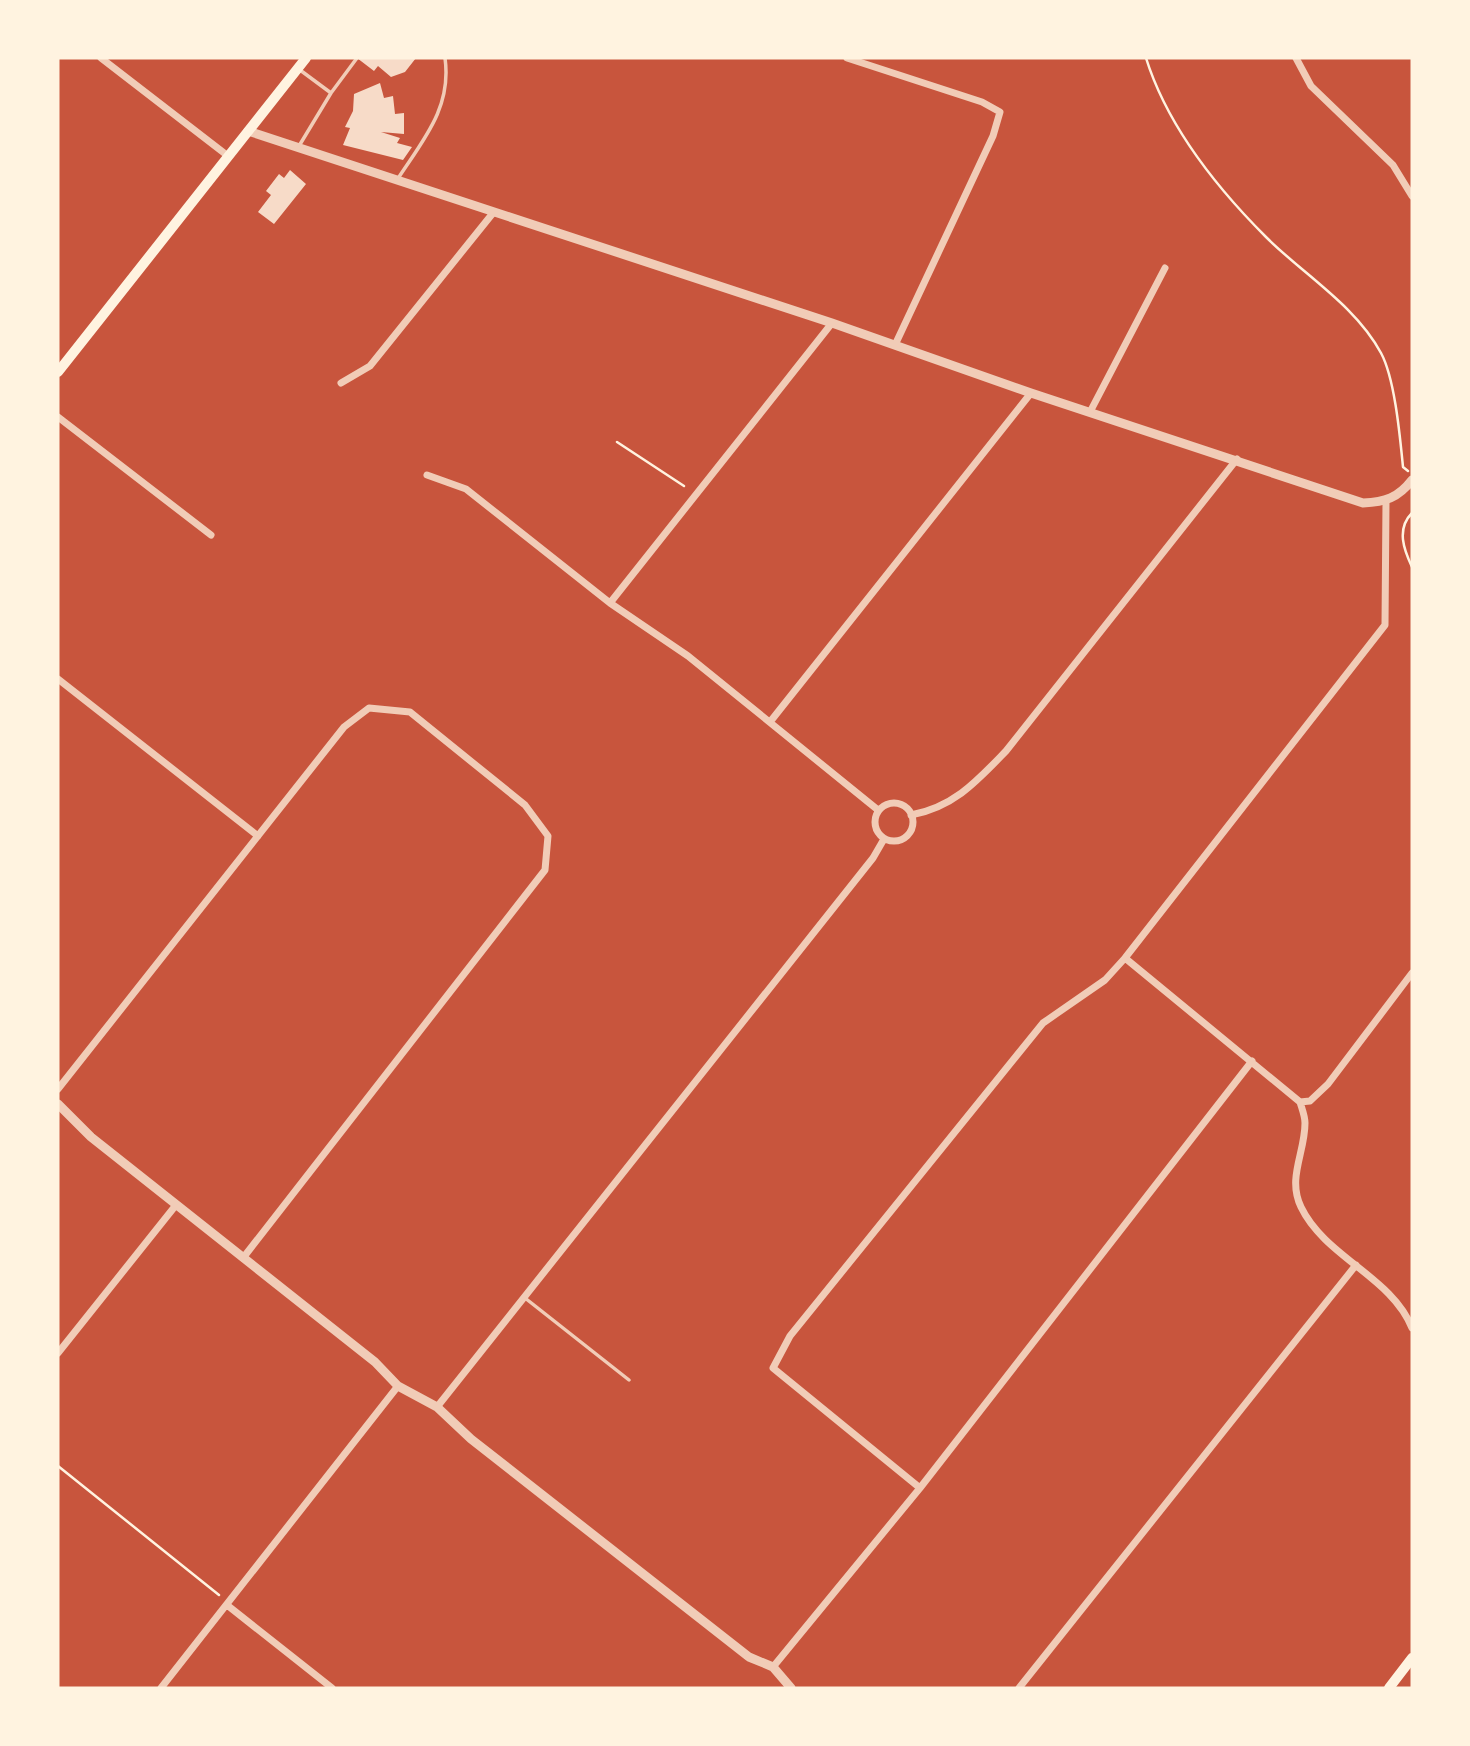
<svg xmlns="http://www.w3.org/2000/svg" width="1470" height="1746" font-family="'Titillium Web',sans-serif">
	<rect width="100%" height="100%" fill="#c8553d"/>
	<path fill="#f7dbc8" d="M357,58H416L405,72L391,77L378,66L374,71Z
		M380,83L384,98L393,96L395,114L404,113V134L381,132L400,138L397,143L412,147L403,160L343,145L350,128L345,127L353,111L354,94Z
		M290,170L306,184L274,224L258,212L271,195L266,191L279,174L284,178Z"/>
	<g fill="none" stroke-linecap="round" stroke-linejoin="round">
		<path stroke="#fff3e0" stroke-width="2.5" d="M1146,58C1167,125 1216,187 1266,237C1304,275 1355,305 1381,353C1395,379 1400,437 1403,467L1408,471
			M617,442L684,486
			M1412,513C1396,529 1404,550 1412,567
			M58,1466L219,1595"/>
		<path stroke="#f1ccb7" stroke-width="3.5" d="M331,93L357,58
			M299,146L331,93L300,70
			M397,180C423,140 452,108 445,58
			M525,1298L629,1380"/>
		<path stroke="#f1ccb7" stroke-width="7" d="M101,58L228,156
			M847,58L982,102L1000,112L993,136L895,345
			M1296,58L1311,86L1393,165L1412,196
			M341,383L370,366L493,213
			M1090,412L1165,268
			M58,417L211,535
			M427,475L466,489L610,603L688,656L878,810
			M610,603L832,323
			M58,679L258,836
			M770,722L1031,393
			M875 822a19 19 0 1 1 38 0a19 19 0 1 1-38 0Z
			M911,815C954,807 977,781 1006,751L1237,459
			M1125,958L1300,1102C1302,1109 1305,1116 1305,1123C1305,1153 1287,1178 1301,1207C1325,1257 1392,1277 1412,1328
			M58,1089L344,727L369,708L410,712L525,805L548,836L545,870L243,1258
			M1300,1102L1310,1101L1328,1084L1412,973
			M58,1353L176,1205
			M437,1407L873,858L884,839
			M920,1488L773,1368L790,1336L1043,1023L1105,980L1125,958L1385,625L1386,502
			M227,1605L332,1688
			M773,1667L920,1488L1252,1061
			M161,1688L398,1386
			M1019,1688L1356,1265"/>
		<path stroke="#f1ccb7" stroke-width="9" d="M248,131L832,323L1031,393L1363,503C1385,502 1398,498 1412,480
			M58,1104L91,1137L375,1362L398,1386L437,1407L471,1439L749,1657L773,1667L791,1688"/>
		<path stroke="#fff3e0" stroke-width="10" d="M58,372L306,58
			M1389,1688L1412,1658"/>
	</g>
	<rect width="1470" height="1746" fill="none" stroke="#fff3e0" stroke-width="119"/>
</svg>
